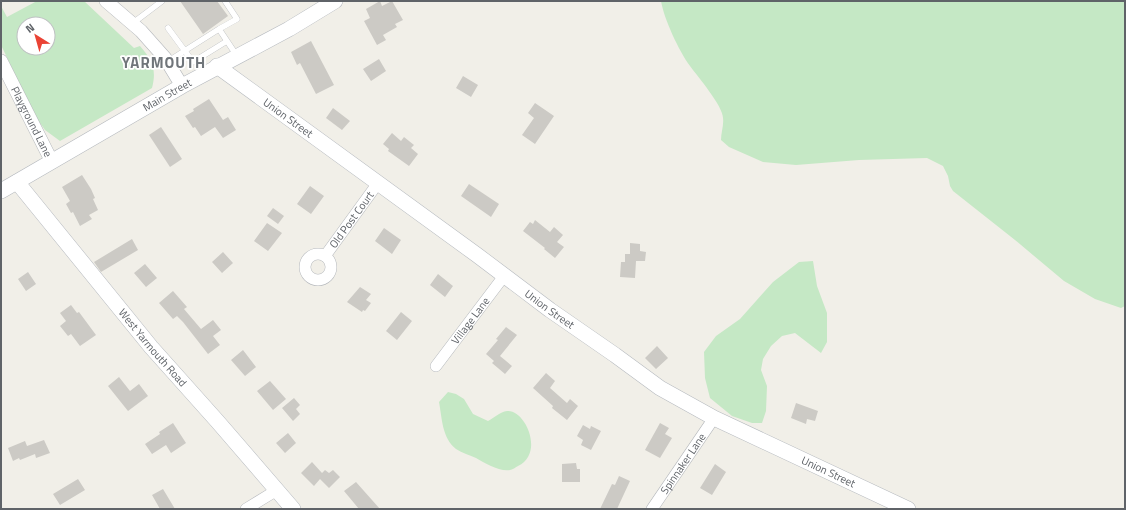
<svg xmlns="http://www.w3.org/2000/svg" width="1126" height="510" font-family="'Titillium Web',sans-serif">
	<rect width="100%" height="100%" fill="#f1efe8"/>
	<path fill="#c5e8c5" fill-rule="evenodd" d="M37,1H84L134,48L140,46C152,60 157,69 152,88L60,141L45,130L35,116L1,45V6L7,17ZM24,24H48V48H24Z
		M661,1H1125V306L1121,308L1095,299L1064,281L1015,240L953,191L950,186L948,176L943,166L927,158L859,160L796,165L763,162L729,147L721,140C721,133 724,125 723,118C723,106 698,77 690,66C679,51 664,19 661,1Z
		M813,261L817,286L827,313V342L821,353L795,333L782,336L771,346L763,359L761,370L767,386L766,411L762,423H752L732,416L710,398L705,378L704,352L716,336L740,319L773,282L799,262Z
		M448,392L456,394L464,399L473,414L488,421C494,418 500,412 507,411C525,409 545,453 518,466C516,467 512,470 510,470C500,472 484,463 476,458C470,455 462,453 456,449C442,438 442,418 439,402Z"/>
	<path fill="#cccac5" d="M180,1H217L228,16L203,34Z
		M380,1L382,6L392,1L403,20L395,24L397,27L383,35L386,40L377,45L364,21L370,18L366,9Z
		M311,41L334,85L316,94L300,63L297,65L291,52Z
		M379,59L386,71L371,81L363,69Z
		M463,76L478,85L471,97L456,88Z
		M209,99L223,120L228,117L236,130L223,138L215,127L201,136L195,127L193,128L185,116L194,111L193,109Z
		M535,103L554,116L535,144L522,135L534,118L528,113Z
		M333,108L350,121L342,130L326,118Z
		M161,127L182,159L170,167L149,135Z
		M392,133L401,141L404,137L414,145L411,148L418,154L409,166L388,151L389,149L383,144Z
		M82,175L91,189L95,198L93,199L98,210L89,215L92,219L80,226L73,212L71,213L66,204L70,201L62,187Z
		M469,184L499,204L491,217L461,196Z
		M310,186L324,196L311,214L297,204Z
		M273,208L284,216L278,224L267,216Z
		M535,220L550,232L554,227L563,235L557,242L564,247L555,258L544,249L545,248L523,231L530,222L533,224Z
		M267,223L282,233L268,251L254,241Z
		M384,228L401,240L392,254L375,241Z
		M132,239L138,250L101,272L94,262Z
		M630,243L640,244V251L646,252L645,261H636L635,278L620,277L621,262H625V254H630Z
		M223,252L233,263L222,273L212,262Z
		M145,264L157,278L146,287L134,273Z
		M28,272L36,284L26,291L18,279Z
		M438,274L453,286L445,297L430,285Z
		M360,287L371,294L366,300L371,303L365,311L363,310L362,312L347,302Z
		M173,291L187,307L184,309L201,329L213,320L221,330L213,336L220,345L208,354L183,322L177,316L173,319L159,303Z
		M71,305L77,313L79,312L96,335L80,346L71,334L68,336L60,326L66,321L60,313Z
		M401,312L412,321L397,340L386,331Z
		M506,327L517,335L500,356L512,366L505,374L492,363L494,361L486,354L498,340L496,339Z
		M657,346L668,358L656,369L645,358Z
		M243,350L256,367L245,376L231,360Z
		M546,373L555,381L550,388L567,403L570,399L578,406L567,420L552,408L553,406L533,388Z
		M119,377L130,391L139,384L148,396L128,411L108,386Z
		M270,381L286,399L273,410L257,391Z
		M294,398L300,405L296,409L300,414L293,421L282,408Z
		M796,403L818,411L815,421L807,419L806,424L791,418Z
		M173,423L186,443L171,453L166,445L152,454L145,444L160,434L159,432Z
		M660,423L669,428L665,434L672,438L660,458L645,450Z
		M583,425L590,429L591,426L601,431L591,450L581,445L583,440L577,436Z
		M288,433L296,443L285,453L276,443Z
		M44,440L50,453L36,458L35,454L20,460L19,458L13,461L8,448L25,441L27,446Z
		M312,462L322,473L325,470L329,473L333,470L340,477L329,488L320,479L314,486L301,473Z
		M576,463L577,469H580V482H562V464Z
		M715,464L726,472L712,495L700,488Z
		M619,476L630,481L617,509H600L612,484L615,485Z
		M78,479L85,490L60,505L53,494Z
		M356,482L380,509H359L344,491Z
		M163,489L175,509H160L152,495Z"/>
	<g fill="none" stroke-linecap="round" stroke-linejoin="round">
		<g stroke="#b5b8bc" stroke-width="6">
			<path id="service" d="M133,23L162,1
				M168,28L193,62L227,41
				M219,29L237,19L225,1
				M167,62L219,29L237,56"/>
		</g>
		<g stroke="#b5b8bc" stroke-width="12">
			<g id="minor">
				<circle cx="318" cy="267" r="13"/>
				<path id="s1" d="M325,256L378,183"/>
				<path id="s2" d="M436,366L504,276"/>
				<path d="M246,509L277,490"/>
				<path id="s3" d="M652,509L714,418"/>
			</g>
		</g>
		<g stroke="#b5b8bc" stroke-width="14">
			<g id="tertiary">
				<path d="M106,1L141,31L165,58L182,86"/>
				<path id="s4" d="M1,61L52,162"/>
			</g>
		</g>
		<g stroke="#b6babf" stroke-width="16">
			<g id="secondary">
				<path id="s5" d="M217,66L477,255L550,310L615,355L660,388L714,418L908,509"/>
				<path id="s6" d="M17,182L151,347L218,422L293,509"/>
				<path id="s7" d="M1,191L182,86L289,29L335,1"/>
			</g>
		</g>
		<use href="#service" stroke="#fff" stroke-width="5.5"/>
		<use href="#minor" stroke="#fff" stroke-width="11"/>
		<use href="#tertiary" stroke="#fff" stroke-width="13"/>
		<use href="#secondary" stroke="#fff" stroke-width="15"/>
	</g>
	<g text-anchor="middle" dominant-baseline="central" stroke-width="3.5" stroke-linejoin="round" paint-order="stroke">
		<g font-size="11" fill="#5f6368" stroke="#fff">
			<text stroke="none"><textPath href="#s7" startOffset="192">Main Street</textPath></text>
			<text stroke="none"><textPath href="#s5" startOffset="88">Union Street</textPath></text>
			<text stroke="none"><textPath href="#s4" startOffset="68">Playground Lane</textPath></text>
			<text stroke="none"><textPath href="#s1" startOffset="45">Old Post Court</textPath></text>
			<text stroke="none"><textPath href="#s5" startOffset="412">Union Street</textPath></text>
			<text stroke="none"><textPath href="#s2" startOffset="57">Village Lane</textPath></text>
			<text stroke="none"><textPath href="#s6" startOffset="214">West Yarmouth Road</textPath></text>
			<text stroke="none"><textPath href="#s3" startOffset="55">Spinnaker Lane</textPath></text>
			<text stroke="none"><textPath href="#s5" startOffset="736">Union Street</textPath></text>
		</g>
		<g font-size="15" font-weight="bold" letter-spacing="1" fill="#70757a" stroke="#fff">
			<text x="164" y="62">YARMOUTH</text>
		</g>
	</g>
	<rect width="1126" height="510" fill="none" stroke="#5f6368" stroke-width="4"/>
	<g transform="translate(36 36) rotate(323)"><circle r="19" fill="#ffffff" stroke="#bfc1c3"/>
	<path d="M0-3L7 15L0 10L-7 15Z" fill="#ea4335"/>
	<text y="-6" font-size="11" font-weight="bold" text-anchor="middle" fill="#5f6368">N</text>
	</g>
</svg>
